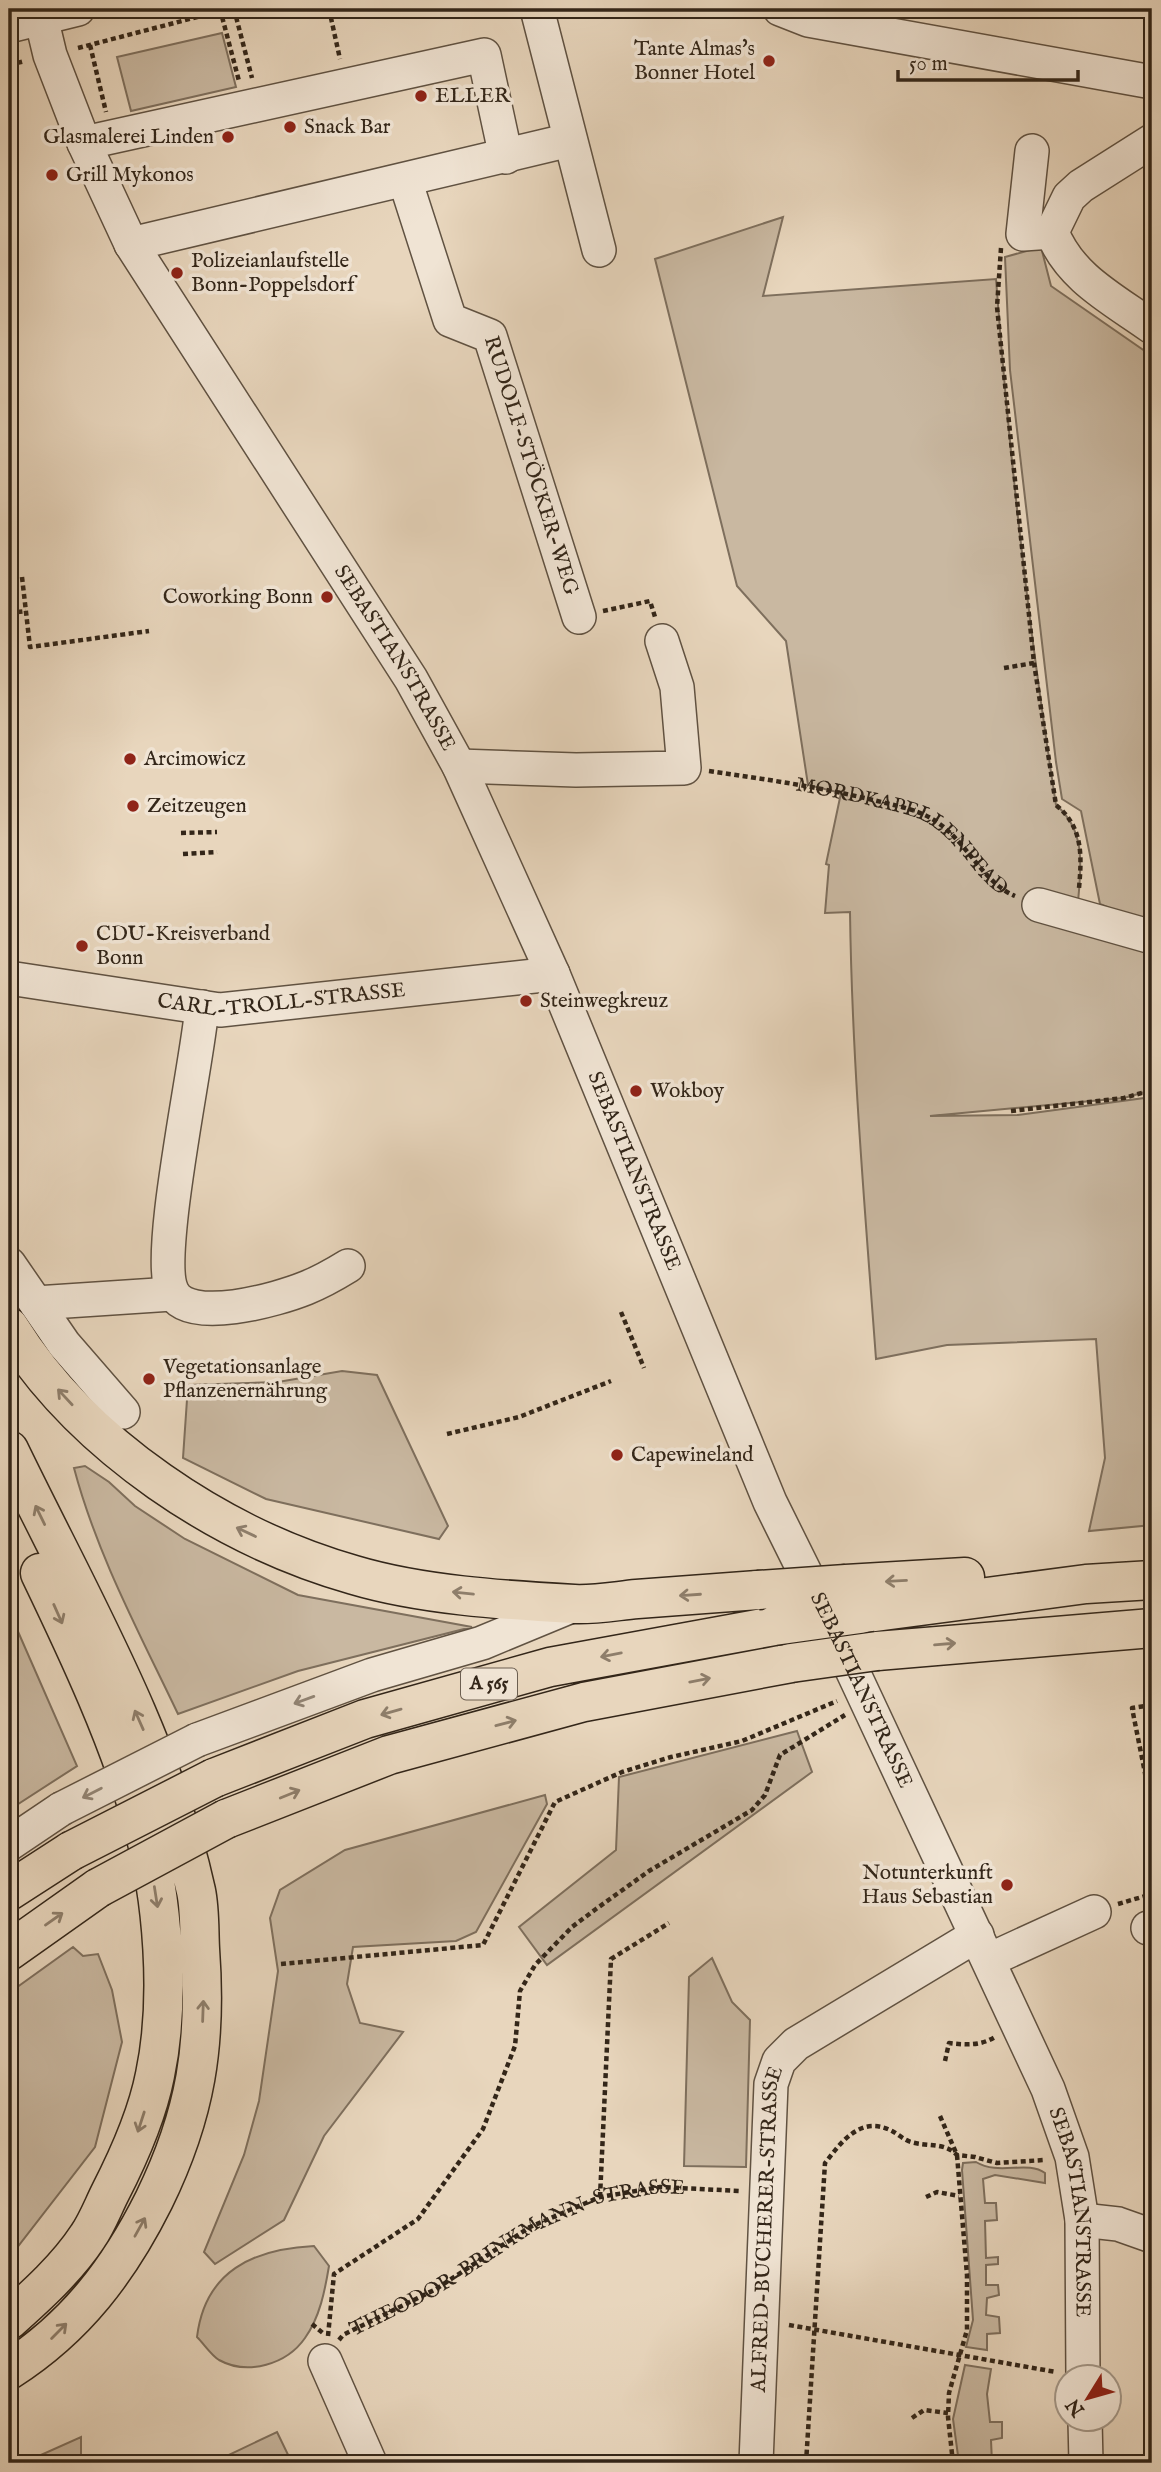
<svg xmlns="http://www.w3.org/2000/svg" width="1161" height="2472" font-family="'IM FELL English',serif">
	<rect width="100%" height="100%" fill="#e8d6bd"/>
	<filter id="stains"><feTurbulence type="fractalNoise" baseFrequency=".00286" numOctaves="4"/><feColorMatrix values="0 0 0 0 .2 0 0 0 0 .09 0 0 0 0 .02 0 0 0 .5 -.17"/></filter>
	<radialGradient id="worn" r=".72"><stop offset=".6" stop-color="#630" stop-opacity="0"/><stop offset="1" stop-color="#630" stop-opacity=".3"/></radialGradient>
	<path fill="#c9b8a1" stroke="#7e6f5d" stroke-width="2" d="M222,33L236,87L131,111L117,57Z
		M783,217L763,296L996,279C1009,455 1029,630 1056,805C1089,833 1080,874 1077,913L1152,937V1090L1124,1098L930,1116L1018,1115L1152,1097V1525L1089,1531L1105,1458L1096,1339L947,1345L876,1359C865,1210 852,1061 850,912L825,913L829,865L826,864L841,793L808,785L786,641L737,586L655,259Z
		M1041,247L1051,286L1152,356L1150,925L1100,904L1081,811L1062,799L1056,762L1010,370L1005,257Z
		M342,1371L377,1375L448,1526L439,1539L266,1499L183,1458L188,1385L278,1382Z
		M85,1466L109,1482L135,1506L185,1539L298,1595L472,1627L298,1671L178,1714C140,1634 97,1555 74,1468Z
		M9,1611L77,1766L9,1810Z
		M797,1731L812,1772L547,1965L519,1927L616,1850L619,1777Z
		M545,1795L547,1804L476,1932L456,1941L353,1947L347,1984L360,2023L403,2032L324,2136L284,2220L215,2264L204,2252L244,2155L259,2101L278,1971L270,1918L280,1890L345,1850Z
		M73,1947L83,1956L98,1954L112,1990L122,2042L95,2147L9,2258V1993Z
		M712,1958L732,2002L750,2020L746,2167L684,2166L689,1977Z
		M976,2162C999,2176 1027,2160 1045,2173V2183L995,2175L983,2179L985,2203H996L997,2220L985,2221L986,2258L998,2257V2264L986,2265V2285H998L999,2295L987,2298L986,2315L999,2317L1000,2333L987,2334V2350L966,2347L973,2320L962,2170L963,2163Z
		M314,2246L329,2266C325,2290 320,2317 305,2338C287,2364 248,2376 219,2360C211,2355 204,2344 197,2337C205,2271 253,2249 314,2246Z
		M965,2365L991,2369L987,2394L990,2422H1002V2438L991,2440L992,2463H959L953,2419Z
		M277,2432L292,2463H212Z
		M81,2437V2463H23Z"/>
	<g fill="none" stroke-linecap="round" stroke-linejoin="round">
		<g stroke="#605242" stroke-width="36">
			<g id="minor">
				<path id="s3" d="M39,9L50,55L84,143L131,244L411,679L459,766L553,974L770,1502L832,1627L1048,2089L1072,2157L1082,2220L1083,2378"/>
				<path d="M537,9L599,250"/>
				<path d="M780,9L808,20L1152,82"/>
				<path d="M9,26L78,9"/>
				<path d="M1152,141L1081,186L1069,197L1052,232C1070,278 1113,299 1152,327"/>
				<path d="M84,143L484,55L506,157"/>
				<path d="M1032,151L1023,234L1052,232"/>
				<path id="s4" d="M405,180L450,320L490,336L579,617"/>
				<path d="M131,244L570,140"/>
				<path d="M459,766L576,770L684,768L677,687L662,641"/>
				<path d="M1039,905L1152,937"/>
				<path id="s5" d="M9,978L220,1010L553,974"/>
				<path d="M202,1007C198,1060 155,1256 172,1291C187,1326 279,1299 306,1288C321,1282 335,1274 348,1266"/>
				<path d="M9,1264L64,1344L123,1412"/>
				<path d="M36,1303L172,1294"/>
				<path d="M197,1740L372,1675L482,1643L576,1604"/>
				<path d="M9,1844L61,1809"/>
				<path d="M1148,1928L1152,1929"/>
				<path d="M989,1960L1094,1912"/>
				<path d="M1082,2220L1118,2224L1152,2236"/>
				<path d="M325,2361L370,2463"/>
				<path d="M1085,2420L1086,2463"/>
				<path id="s6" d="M756,2463L771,2084L779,2061L796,2044L977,1935"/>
			</g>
		</g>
		<g stroke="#332619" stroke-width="41">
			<path id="highway" d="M9,1327C83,1446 221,1537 354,1575C421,1595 503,1600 574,1604C594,1605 616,1601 637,1599C677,1596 718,1593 758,1590
				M9,1450C78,1593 162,1736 196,1891C200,1910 199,1931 200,1949C207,2044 196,2114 154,2200C119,2270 76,2327 9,2370
				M846,1584L965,1577
				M860,1614L1086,1584L1152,1580
				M877,1651L1152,1628
				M214,1778L365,1719L550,1667L774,1626
				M226,1819L389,1755L584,1702L791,1663
				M9,1891L71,1851
				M9,1951L98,1888
				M9,2320C37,2295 67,2268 88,2236C97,2223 103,2207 110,2193C129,2156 147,2116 155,2075C171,1999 163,1897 142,1823C120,1741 77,1650 40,1573"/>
		</g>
		<g stroke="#332619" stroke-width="4.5" stroke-dasharray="5 3.5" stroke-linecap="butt">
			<path d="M220,9L239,81"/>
			<path d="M234,9L252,78"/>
			<path d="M329,9L340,59"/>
			<path d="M90,45L106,112"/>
			<path d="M78,48L228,9"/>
			<path d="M9,65L25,61"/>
			<path d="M1001,248L997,307L1034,663L1056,805C1083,827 1082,855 1079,888"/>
			<path d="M22,577L30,647L149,631"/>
			<path d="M603,611L650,601L655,617"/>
			<path d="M9,613L26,611"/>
			<path d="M1004,668L1034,663"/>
			<path id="s1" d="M709,771C764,779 819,787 873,800C893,805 917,809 934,820C967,841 983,883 1015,896"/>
			<path d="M182,810L216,808"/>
			<path d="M181,833L217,832"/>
			<path d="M183,854L217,852"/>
			<path d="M1011,1111L1124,1098L1152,1090"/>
			<path d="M621,1312L644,1368"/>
			<path d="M447,1434L519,1417L611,1381"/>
			<path d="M1152,1705L1132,1708L1145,1773L1152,1832"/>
			<path d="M1118,1904L1152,1894"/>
			<path d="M281,1964L483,1945L555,1802L622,1772L671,1757L742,1741L837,1701"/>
			<path d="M945,2061L949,2043C966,2045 980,2046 995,2037"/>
			<path d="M940,2116L957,2155L967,2275V2330L949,2393L948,2417L953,2463"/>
			<path d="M600,2197L611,1959L669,1923"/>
			<path d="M926,2197L937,2192L959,2196"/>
			<path d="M312,2324L324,2334"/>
			<path d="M789,2325L1056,2372"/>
			<path d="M328,2336L334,2274L418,2219L483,2129L515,2046L520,1991L535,1965L572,1927L596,1909L649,1871L752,1810L765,1795L780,1755L845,1715"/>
			<path id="s2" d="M339,2340L343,2335L436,2289L530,2227L600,2197L660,2187L740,2191"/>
			<path d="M912,2418L924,2410L948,2413"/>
			<path d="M806,2463L825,2163C842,2141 861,2115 892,2131C898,2134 904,2140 911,2142C928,2147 944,2142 957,2155L975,2157L997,2163L1044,2160"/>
		</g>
		<use href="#minor" stroke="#f0e4d4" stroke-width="33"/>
		<use href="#highway" stroke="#e8d6bd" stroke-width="38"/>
		<g stroke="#605242" stroke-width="36" stroke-linecap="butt">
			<path id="minor-bridge" d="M61,1809L197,1740"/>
		</g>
		<g stroke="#332619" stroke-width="41" stroke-linecap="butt">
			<path id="highway-bridge" d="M758,1590L846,1584
				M774,1626L860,1614
				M791,1663L877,1651
				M71,1851L214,1778
				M98,1888L226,1819"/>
		</g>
		<use href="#minor-bridge" stroke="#f0e4d4" stroke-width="33"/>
		<use href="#highway-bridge" stroke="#e8d6bd" stroke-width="38"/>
	</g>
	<defs><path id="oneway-shaft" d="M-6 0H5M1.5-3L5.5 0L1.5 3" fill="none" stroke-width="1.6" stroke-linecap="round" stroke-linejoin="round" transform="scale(1.75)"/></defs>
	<g stroke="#8e7e6b">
		<use href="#oneway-shaft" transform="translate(65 1397) rotate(-133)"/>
		<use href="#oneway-shaft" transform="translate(40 1515) rotate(-116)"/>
		<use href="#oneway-shaft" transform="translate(246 1532) rotate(-155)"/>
		<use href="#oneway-shaft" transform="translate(896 1581) rotate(177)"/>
		<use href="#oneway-shaft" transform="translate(463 1593) rotate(-174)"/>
		<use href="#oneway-shaft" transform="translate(690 1595) rotate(176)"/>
		<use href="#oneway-shaft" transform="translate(58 1614) rotate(66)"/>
		<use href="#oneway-shaft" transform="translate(945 1644) rotate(-5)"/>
		<use href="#oneway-shaft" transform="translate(611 1655) rotate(169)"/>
		<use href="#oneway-shaft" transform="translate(700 1680) rotate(-11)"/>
		<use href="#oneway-shaft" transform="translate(391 1712) rotate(164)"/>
		<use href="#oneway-shaft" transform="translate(139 1720) rotate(-114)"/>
		<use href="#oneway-shaft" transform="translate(506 1723) rotate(-15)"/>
		<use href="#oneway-shaft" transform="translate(290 1794) rotate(-22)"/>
		<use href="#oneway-shaft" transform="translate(156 1897) rotate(81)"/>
		<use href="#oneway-shaft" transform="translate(54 1919) rotate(-35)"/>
		<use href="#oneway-shaft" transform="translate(203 2011) rotate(-88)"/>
		<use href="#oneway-shaft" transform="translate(141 2122) rotate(108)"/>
		<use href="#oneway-shaft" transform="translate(140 2227) rotate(-61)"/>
		<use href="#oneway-shaft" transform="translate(59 2331) rotate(-45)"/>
	</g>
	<g stroke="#928576">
		<use href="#oneway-shaft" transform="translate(304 1700) rotate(160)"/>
		<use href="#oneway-shaft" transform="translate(92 1793) rotate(153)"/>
	</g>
	<g fill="#8f2418" stroke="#f0e4d4" stroke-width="2.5">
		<circle cx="769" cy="61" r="7"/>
		<circle cx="421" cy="96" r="7"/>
		<circle cx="290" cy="127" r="7"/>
		<circle cx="228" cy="137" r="7"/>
		<circle cx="52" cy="175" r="7"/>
		<circle cx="177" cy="273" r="7"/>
		<circle cx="327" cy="597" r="7"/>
		<circle cx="130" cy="759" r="7"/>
		<circle cx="133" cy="806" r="7"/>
		<circle cx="82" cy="946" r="7"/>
		<circle cx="526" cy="1001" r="7"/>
		<circle cx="636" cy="1091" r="7"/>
		<circle cx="149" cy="1379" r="7"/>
		<circle cx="617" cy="1455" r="7"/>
		<circle cx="1007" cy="1885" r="7"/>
	</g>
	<g text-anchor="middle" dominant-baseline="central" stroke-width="7" stroke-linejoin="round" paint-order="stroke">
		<rect fill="#f0e4d4" stroke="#6c5f51" stroke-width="2" x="461" y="1668.5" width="56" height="31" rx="5"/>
		<g font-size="19" font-weight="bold" fill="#332619">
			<text x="489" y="1684">A 565</text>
		</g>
		<g font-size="21" fill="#332619" stroke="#f0e4d4" text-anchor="start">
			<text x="755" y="49" text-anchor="end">Tante Almas's<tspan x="755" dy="24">Bonner Hotel</tspan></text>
			<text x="435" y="96">ELLER</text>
			<text x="304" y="127">Snack Bar</text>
			<text x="214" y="137" text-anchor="end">Glasmalerei Linden</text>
			<text x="66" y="175">Grill Mykonos</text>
			<text x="191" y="261">Polizeianlaufstelle<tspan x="191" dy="24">Bonn-Poppelsdorf</tspan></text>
			<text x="313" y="597" text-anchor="end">Coworking Bonn</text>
			<text x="144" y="759">Arcimowicz</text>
			<text x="147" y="806">Zeitzeugen</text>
			<text x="96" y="934">CDU-Kreisverband<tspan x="96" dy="24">Bonn</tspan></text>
			<text x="540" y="1001">Steinwegkreuz</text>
			<text x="650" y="1091">Wokboy</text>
			<text x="163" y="1367">Vegetationsanlage<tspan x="163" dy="24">Pflanzenernährung</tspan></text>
			<text x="631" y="1455">Capewineland</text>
			<text x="993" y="1873" text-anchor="end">Notunterkunft<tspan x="993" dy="24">Haus Sebastian</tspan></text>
		</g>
		<g font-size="21" fill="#332619" stroke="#f0e4d4">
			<text stroke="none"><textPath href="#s4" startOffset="326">RUDOLF-STÖCKER-WEG</textPath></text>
			<text stroke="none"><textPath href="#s3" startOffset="744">SEBASTIANSTRASSE</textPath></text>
			<text stroke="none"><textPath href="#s1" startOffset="210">MORDKAPELLENPFAD</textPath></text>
			<text stroke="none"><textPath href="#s5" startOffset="275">CARL-TROLL-STRASSE</textPath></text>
			<text stroke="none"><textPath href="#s3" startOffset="1311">SEBASTIANSTRASSE</textPath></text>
			<text stroke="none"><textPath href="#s3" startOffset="1878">SEBASTIANSTRASSE</textPath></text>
			<text stroke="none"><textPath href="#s3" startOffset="2445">SEBASTIANSTRASSE</textPath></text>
			<text stroke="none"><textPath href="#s6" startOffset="234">ALFRED-BUCHERER-STRASSE</textPath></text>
			<text stroke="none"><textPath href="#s2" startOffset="200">THEODOR-BRINKMANN-STRASSE</textPath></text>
		</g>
	</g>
	<rect width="1161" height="2472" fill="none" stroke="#e8d6bd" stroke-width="35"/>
	<rect x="10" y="10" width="1140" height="2451" fill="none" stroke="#332619" stroke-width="3.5"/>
	<rect x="18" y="18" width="1126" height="2437" fill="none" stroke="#332619" stroke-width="2"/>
	<g transform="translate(1088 2398) rotate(233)"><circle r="33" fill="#f0e4d4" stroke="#a49889" stroke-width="2"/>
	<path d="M0-5L12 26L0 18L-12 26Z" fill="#8f2418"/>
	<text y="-10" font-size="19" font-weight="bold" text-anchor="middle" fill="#332619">N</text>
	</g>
	<path d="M898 70v10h180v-10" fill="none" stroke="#332619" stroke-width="3.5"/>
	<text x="909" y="70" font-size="21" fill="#332619" stroke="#f0e4d4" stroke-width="5" paint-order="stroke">50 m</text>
	<rect width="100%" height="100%" filter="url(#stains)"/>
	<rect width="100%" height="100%" fill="url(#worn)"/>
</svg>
